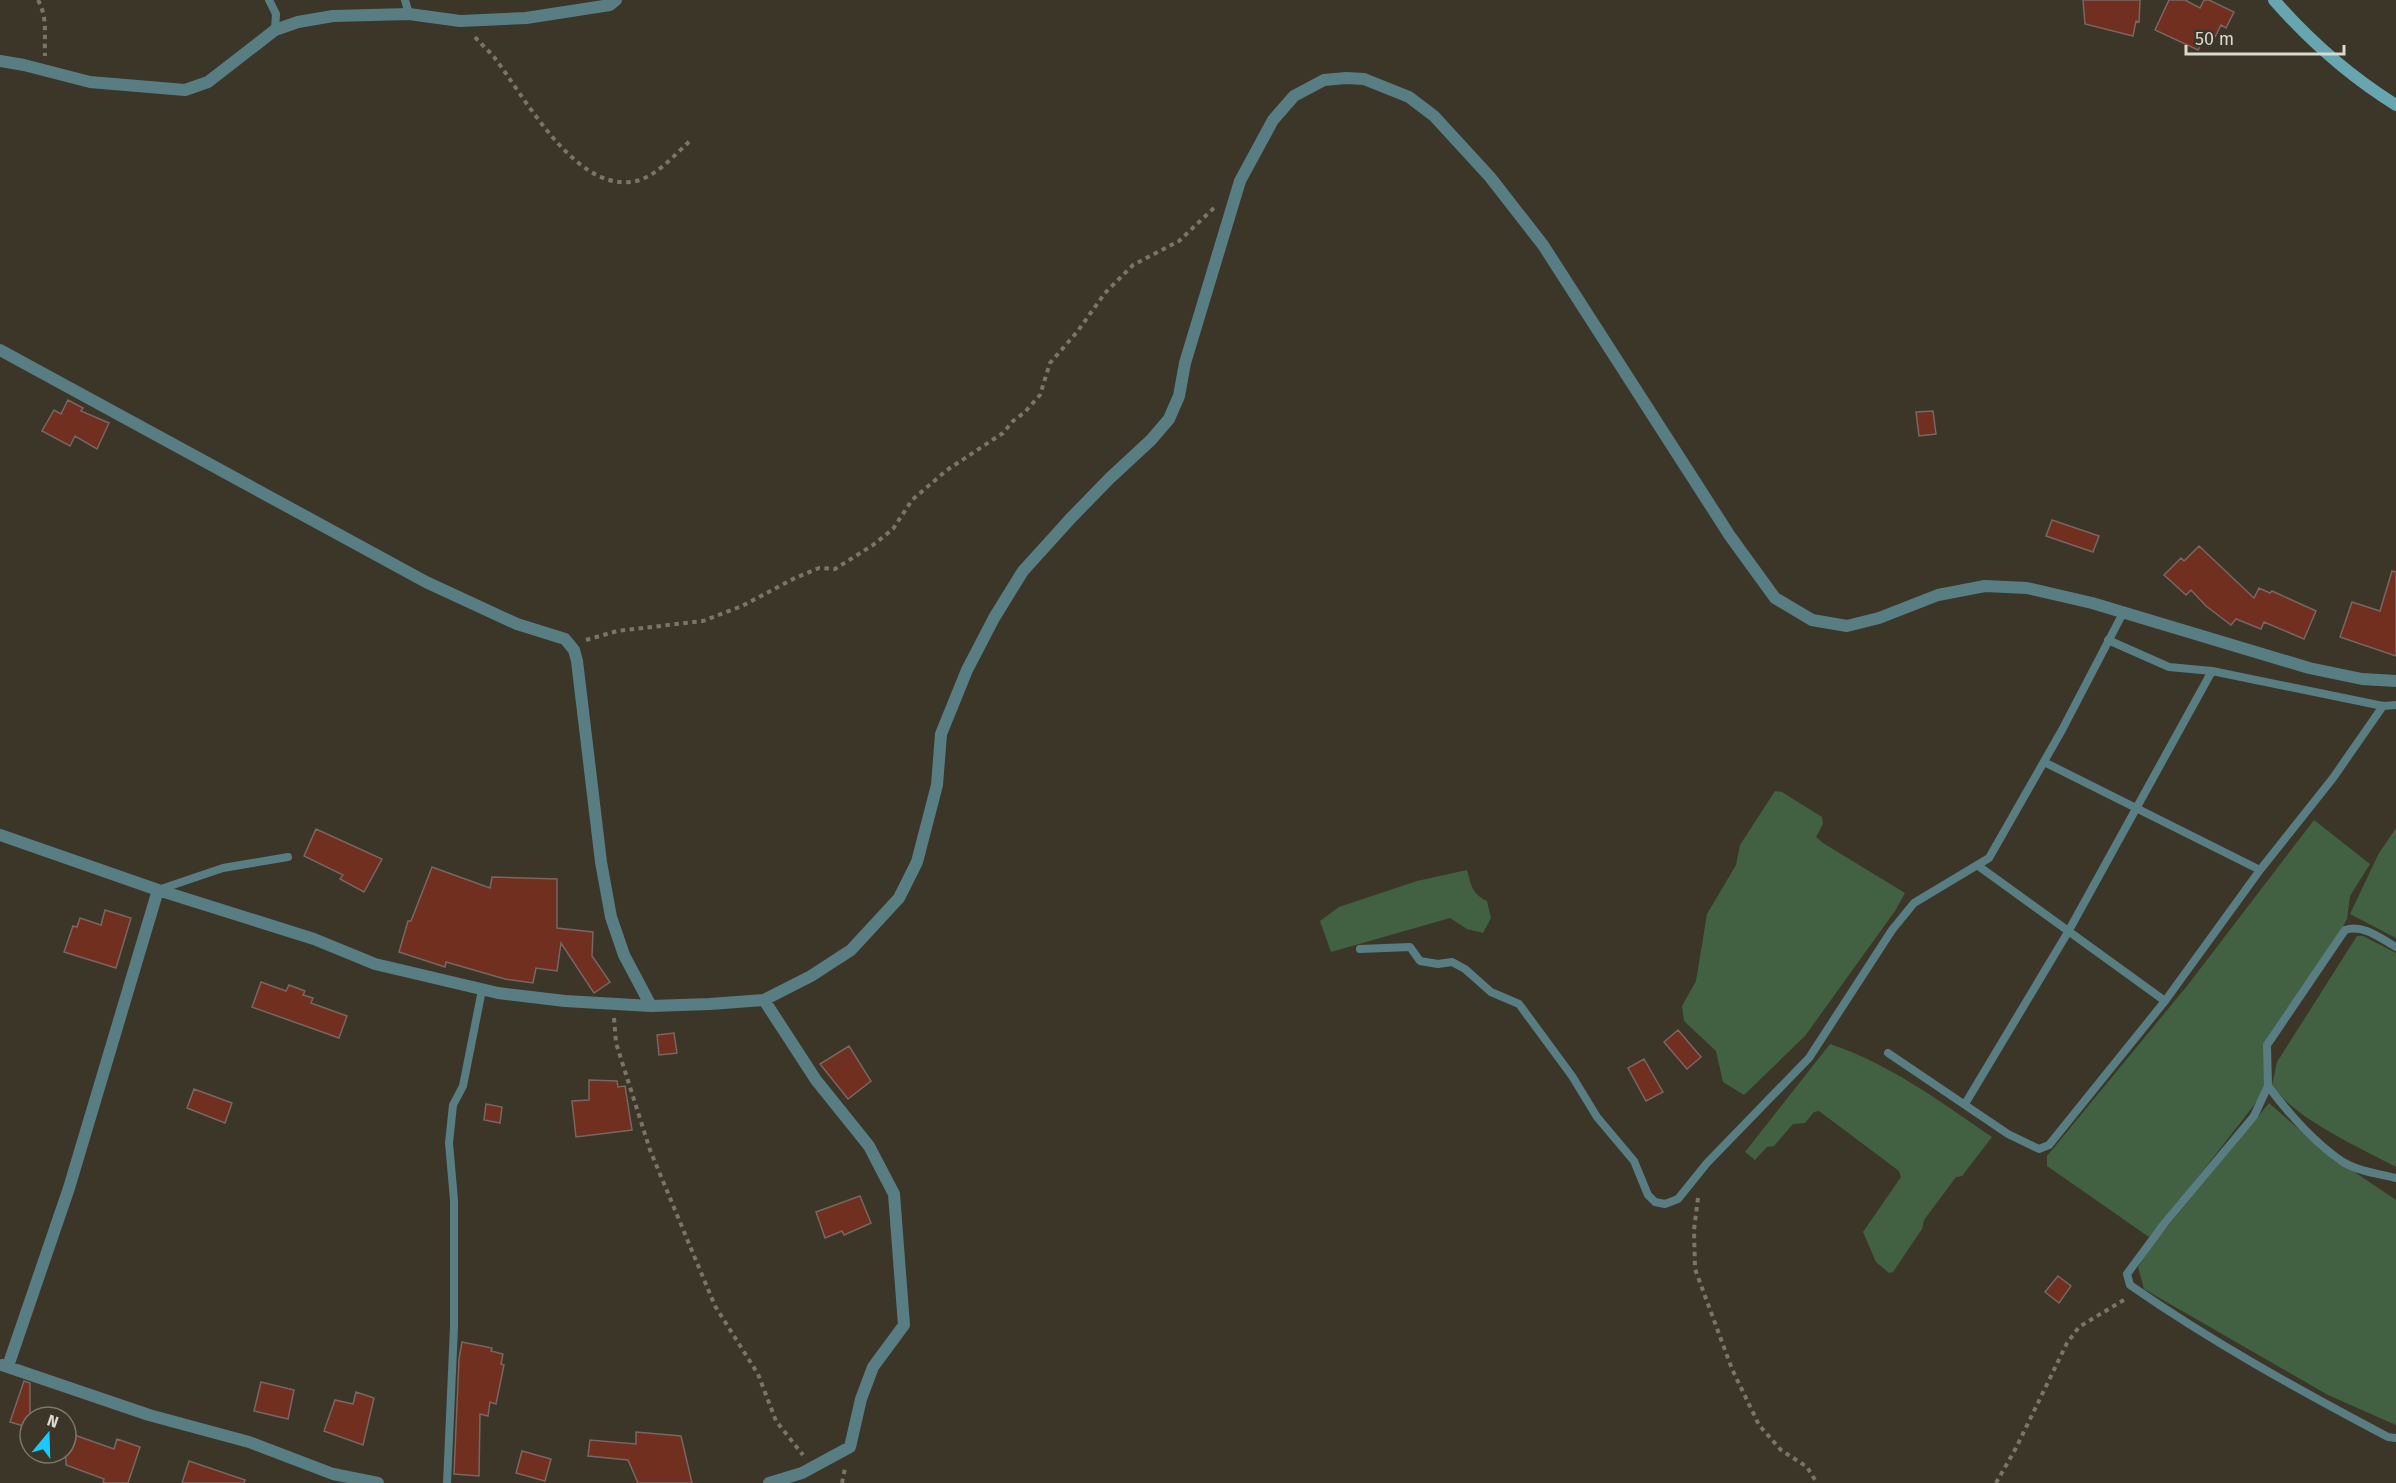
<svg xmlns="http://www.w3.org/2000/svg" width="2396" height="1483" font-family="'Fira Sans',sans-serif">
	<rect width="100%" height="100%" fill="#3b3628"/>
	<path fill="#426143" d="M1775,791L1782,792L1822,817L1823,824L1816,837L1823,843L1905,893L1895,911L1805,1036L1744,1095L1723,1082L1716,1051L1684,1021L1682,1006L1696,981L1707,914L1736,865L1740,845Z
		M2314,820L2370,864L2350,896L2347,919L2332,946L2264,1043V1088L2258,1100L2153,1235L2149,1237L2047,1166V1156L2187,986Z
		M2396,828V938L2350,914L2379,853Z
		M1467,870C1471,885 1472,894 1487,901L1491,918L1483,933L1467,929L1450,918L1331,952L1320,921L1339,907L1417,881Z
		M2357,936H2363L2396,953V1167C2359,1147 2295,1119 2272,1085L2277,1062Z
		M1830,1044C1890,1064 1941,1102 1992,1137L1962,1176L1956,1177L1924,1220L1922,1229L1893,1272L1889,1273L1876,1262L1863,1232L1901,1177L1899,1171L1819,1111L1814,1112L1805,1123L1793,1124L1774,1146L1767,1147L1755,1160L1745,1152Z
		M2269,1103L2325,1152L2396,1200V1425L2328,1395L2144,1289L2138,1267L2149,1249Z"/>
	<path fill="#712f20" stroke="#796662" stroke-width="1.5" d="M2083,0H2140L2139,22L2136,21L2133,36L2085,24Z
		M2169,0H2185L2200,8L2204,0H2209L2234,12L2226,28L2221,25L2213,41L2205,37L2198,50L2155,30Z
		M68,400L83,408L81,411L109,423L97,449L75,436L70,446L42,431L54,410L61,414Z
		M1933,411L1936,434L1919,436L1916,412Z
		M2052,520L2099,536L2093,552L2046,536Z
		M2199,546L2254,598L2259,588L2270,593L2272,591L2316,611L2304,639L2264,622L2261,629L2236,619L2231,625L2206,606L2191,590L2186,595L2164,575L2181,558L2184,561Z
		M2392,571L2396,572V656L2340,637L2352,602L2380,611Z
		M316,829L382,859L364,892L340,879L343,875L304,856Z
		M432,867L490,888L492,877L557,879V928L593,932L592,956L610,982L594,993L561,943L557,971L536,968L533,983L505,979L446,962L445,967L399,952L408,921H411Z
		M105,910L131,918L116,968L64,952L73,926L77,927L80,918L101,925Z
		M261,982L286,991L289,985L305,991L303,995L313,998L311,1003L347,1016L339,1038L252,1007Z
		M1678,1030L1701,1057L1687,1069L1664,1042Z
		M674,1033L677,1053L659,1055L657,1035Z
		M849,1046L871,1081L848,1099L820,1064Z
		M1644,1059L1663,1092L1646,1101L1628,1068Z
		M589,1080L617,1081L618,1087L625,1086L632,1130L576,1137L572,1101L589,1100Z
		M194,1089L232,1103L225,1123L187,1108Z
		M486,1104L502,1107L500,1123L484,1120Z
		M860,1196L871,1223L844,1235L842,1231L825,1238L816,1212Z
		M2058,1276L2071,1286L2059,1303L2045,1292Z
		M462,1342L492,1348L491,1351L503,1354L501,1364L504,1365L496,1404L490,1402L488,1416L480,1414L479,1476L454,1474L459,1359Z
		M24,1381L30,1383V1428L10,1422Z
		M261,1382L294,1390L288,1419L254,1411Z
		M356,1392L374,1398L363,1445L324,1431L335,1400L353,1404Z
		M66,1432L114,1449L117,1439L140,1447L128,1483H103L104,1479L66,1465Z
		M636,1432L681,1436L692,1483H638L628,1460L588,1456L590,1440L636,1444Z
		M522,1451L551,1459L545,1481L516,1473Z
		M189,1461L245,1480L244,1483H182Z"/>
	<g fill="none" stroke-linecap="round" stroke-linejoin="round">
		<path stroke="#797569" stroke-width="4" stroke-dasharray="4.5 4.5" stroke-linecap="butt" d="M38,0C48,18 44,36 45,56
			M475,37C481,44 488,50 494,57C524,96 573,188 630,182C654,180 673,156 690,141
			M586,640L617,631L703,621L742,606L795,578L819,568L835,569L873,545L893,529L912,500L947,470L1003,433L1013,421L1025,412L1040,395L1050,363L1077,332L1105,293L1133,265L1179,241L1216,206
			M614,1018L616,1043L650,1150L715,1306L758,1374L776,1421L803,1455
			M1698,1198L1694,1230L1695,1269L1732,1369L1759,1425L1781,1450L1807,1467L1817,1483
			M842,1483L845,1468
			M1996,1483L2016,1448L2067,1343L2079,1327L2127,1298"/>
		<path stroke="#587e84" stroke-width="8" d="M269,0L276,14L275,30
			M405,0L409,14
			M2108,640L2169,667L2212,671L2383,706L2396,705
			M2044,762L2260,870
			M1977,865L2165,1001
			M158,890L223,868L288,857
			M2396,947C2380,938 2363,924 2345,930L2267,1045L2268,1086L2254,1116L2164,1224L2127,1274L2130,1285C2212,1342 2299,1390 2388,1437L2396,1438
			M1360,949L1410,947L1420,961L1438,964L1452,962L1465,969L1491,992L1519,1004L1572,1076L1597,1117L1634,1161L1648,1195L1655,1202L1665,1204L1678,1199L1707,1163L1809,1058L1892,930L1914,903L1989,858L2062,730L2123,613
			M1888,1053L2008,1134L2039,1149L2049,1145L2165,1001L2260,870L2333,778L2383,706
			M2268,1086C2289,1114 2313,1142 2343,1162C2358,1171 2379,1174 2396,1178
			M1965,1104L2068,932L2212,671
			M447,1483L454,1327V1200L449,1143L453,1105L463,1086L482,990"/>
		<path stroke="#587e84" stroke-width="12" d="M0,61L24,65L90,82L185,90L208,82L275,30L298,22L333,16L409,14L460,21L526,18L610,5L616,0
			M0,350L426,582L517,624L565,639L574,650L577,661L601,862L611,917L624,955L651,1006
			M0,835L158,890L314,939L375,964L498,993L565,1001L651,1006L710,1004L764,1000L811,976L851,950L899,898L917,862L937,785L941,734L967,670L994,618L1023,571L1071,518L1110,478L1151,440L1169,419L1179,396L1185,363L1240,181L1273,120L1294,96L1324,80L1346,78L1364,79L1409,97L1434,116L1490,177L1543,245L1730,536L1775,598L1812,620L1847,626L1879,618L1938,595L1985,586L2027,588L2092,603L2309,668L2362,679L2396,681
			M764,1000L816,1080L869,1146L894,1194L904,1325L873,1367L861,1399L850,1447L802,1473L769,1483
			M2,1365L149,1415L249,1442L333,1474L378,1483
			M8,1366L69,1188L158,890"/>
		<path stroke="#67a6b0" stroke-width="12" d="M2274,0C2309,40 2351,77 2396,105"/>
	</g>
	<g transform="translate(48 1435) rotate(19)"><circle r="28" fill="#3b3628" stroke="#7b776b" stroke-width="1.5"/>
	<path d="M0-4.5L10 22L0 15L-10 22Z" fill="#1acafc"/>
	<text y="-9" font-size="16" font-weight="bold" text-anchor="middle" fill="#dbd8d0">N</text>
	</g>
	<path d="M2186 45v9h158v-9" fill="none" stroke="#dbd8d0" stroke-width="3"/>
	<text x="2195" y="45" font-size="18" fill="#dbd8d0" stroke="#3b3628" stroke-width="4.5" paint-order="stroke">50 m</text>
</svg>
